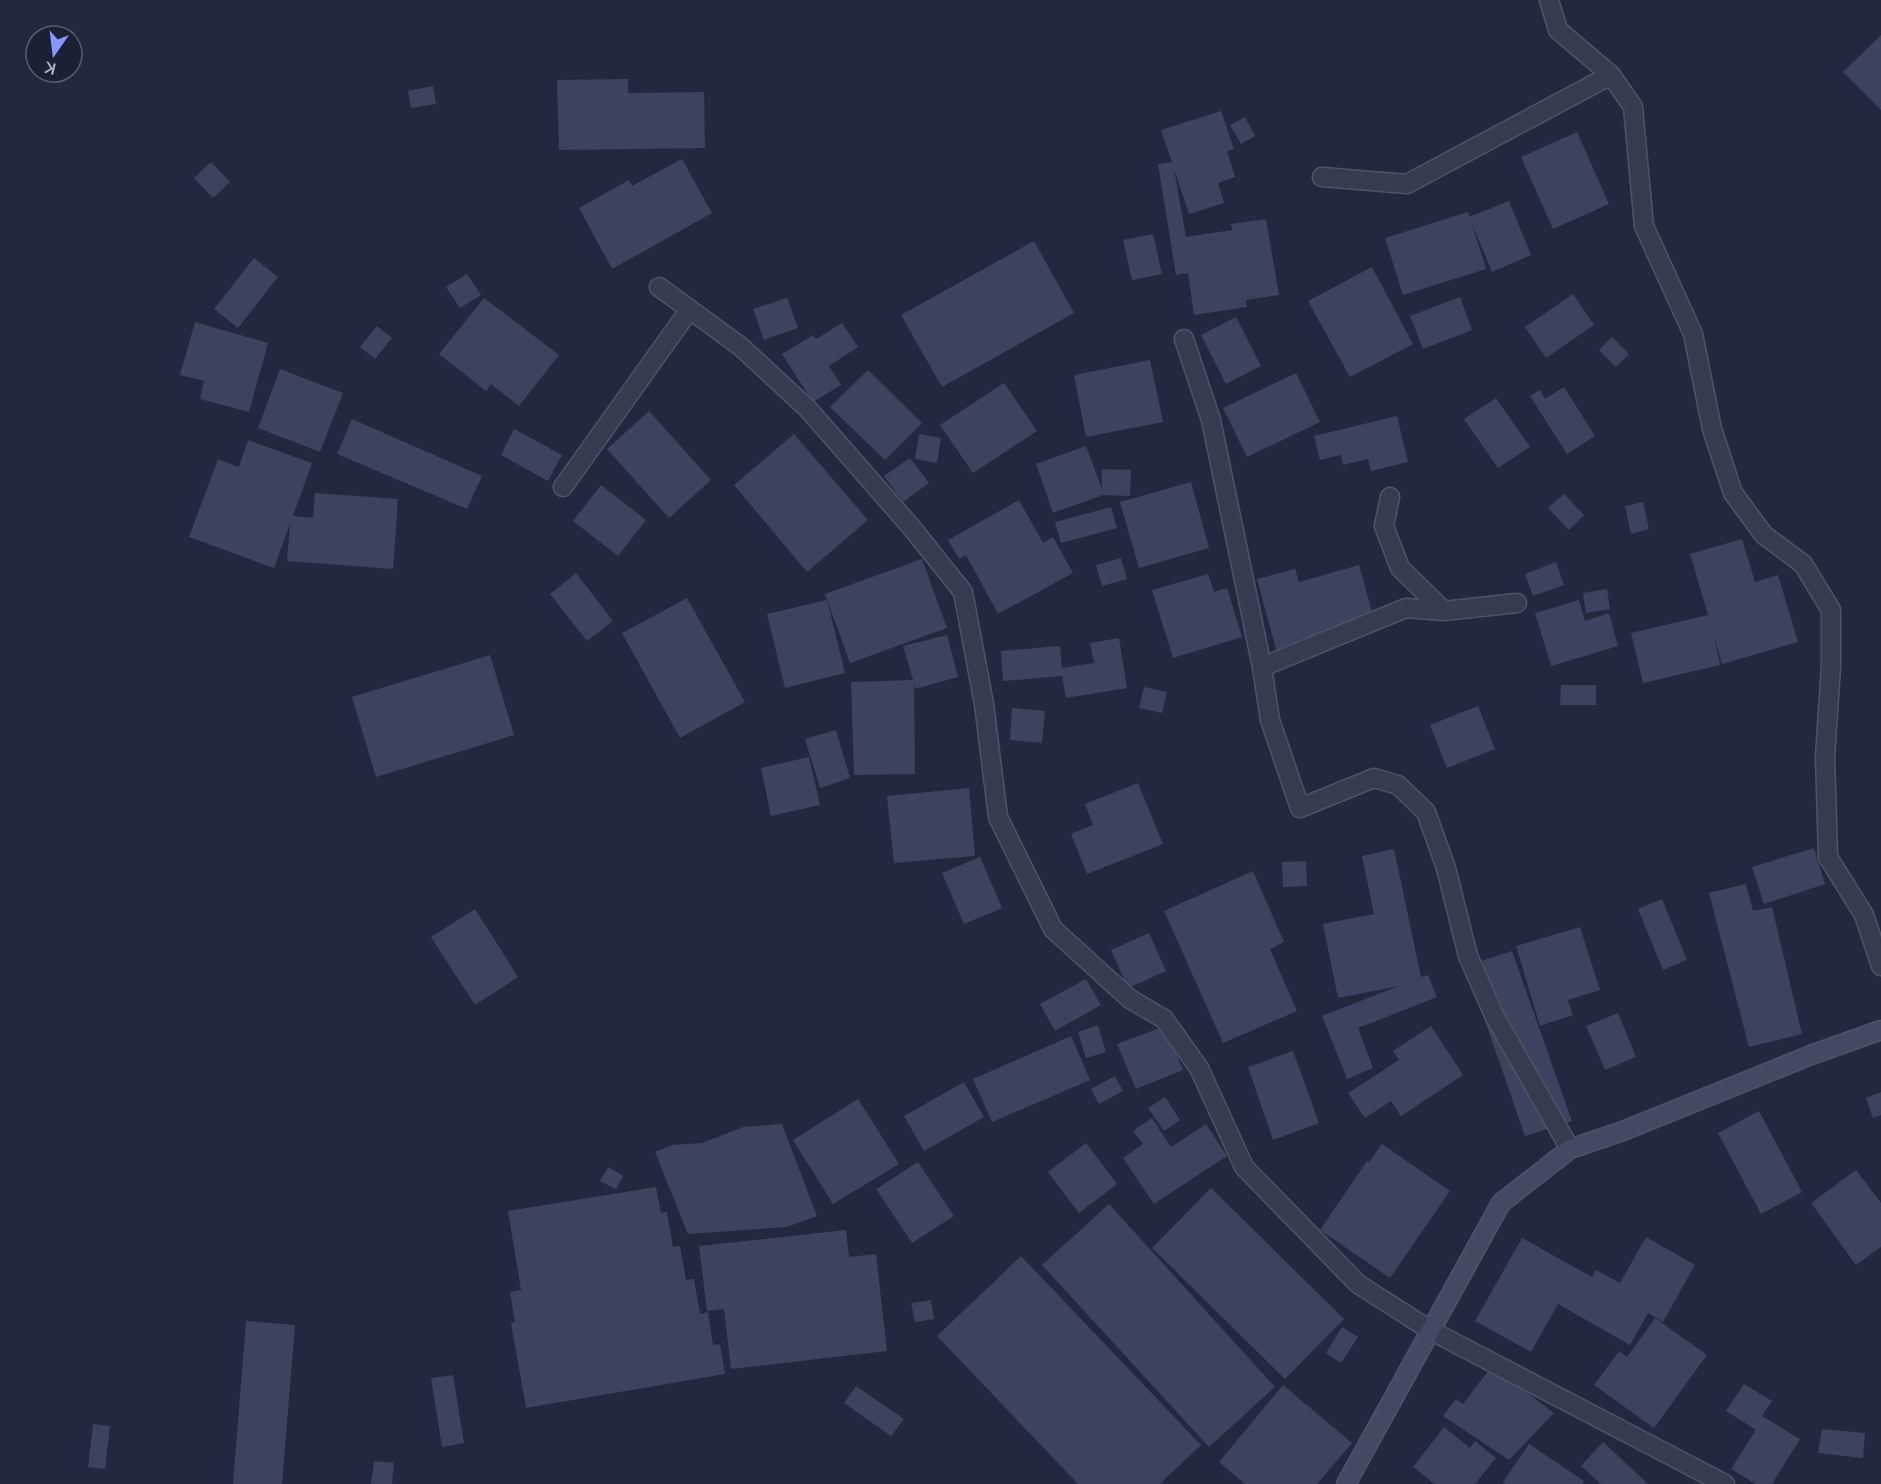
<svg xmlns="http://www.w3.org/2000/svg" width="1881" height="1484" font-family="'Nunito Sans',sans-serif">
	<rect width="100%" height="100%" fill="#222840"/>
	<path fill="#3c435f" d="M1881,35V110L1843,72Z
		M628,79V93L704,92L705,148L559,150L557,80Z
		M433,86L436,104L411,108L408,91Z
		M1221,111L1234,149L1227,151L1235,177L1218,183L1224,203L1189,214L1174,169L1186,237L1232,230L1231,224L1266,219L1279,295L1246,300L1247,307L1194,315L1188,273L1176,275L1158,164L1172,162L1161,130Z
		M1245,117L1255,136L1241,144L1230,125Z
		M1577,132L1609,204L1553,229L1521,157Z
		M682,159L712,213L612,269L579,208L629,180L632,186Z
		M211,162L230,182L213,198L194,178Z
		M1509,201L1531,255L1492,272L1472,224L1486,269L1403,295L1385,238L1468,212L1469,217Z
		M1153,234L1162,274L1132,280L1123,240Z
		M1034,241L1074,313L942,387L901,315Z
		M254,258L278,277L238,328L214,309Z
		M1372,267L1413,344L1350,377L1308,301Z
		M467,274L481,295L460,308L446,287Z
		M1573,294L1594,325L1546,358L1525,327Z
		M1460,297L1472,330L1423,349L1410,316Z
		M484,298L559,355L519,406L491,384L486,391L439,354Z
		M787,298L798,328L764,340L753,309Z
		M1236,317L1261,366L1226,384L1201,335Z
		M195,322L268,343L249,412L200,399L204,381L180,375Z
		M842,323L858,347L829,366L841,385L813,402L782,354L813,335L816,339Z
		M377,326L392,338L375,359L360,347Z
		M1612,337L1629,354L1616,367L1599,350Z
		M1150,360L1163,422L1086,437L1074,375Z
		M280,369L343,393L320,452L258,428Z
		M868,370L922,423L885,460L830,407Z
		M1296,373L1320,422L1247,457L1223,408Z
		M1004,383L1037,431L973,473L940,425Z
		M1564,387L1595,436L1567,454L1530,396L1540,390L1545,399Z
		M1496,398L1530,447L1498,468L1464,419Z
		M649,411L711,480L669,518L607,449Z
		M1397,416L1408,462L1371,471L1368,459L1343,465L1341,455L1320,460L1314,436Z
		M352,419L482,476L467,509L337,454Z
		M514,429L562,455L548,481L501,455Z
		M794,434L868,520L807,572L734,485Z
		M919,434L941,438L937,463L915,459Z
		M248,440L312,463L293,516L313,518L315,493L398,499L393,569L287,561L290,524L274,568L189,537L218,459L239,467Z
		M1086,446L1102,489V469L1131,470L1130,496L1103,495L1053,513L1036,464Z
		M910,458L929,483L903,502L884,476Z
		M1191,482L1209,548L1139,568L1120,502Z
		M601,485L646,520L618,556L573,521Z
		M1564,494L1584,515L1569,530L1548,508Z
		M1019,500L1043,543L1053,537L1073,573L998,614L966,555L959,559L948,540Z
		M1643,502L1649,529L1631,534L1625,506Z
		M1111,507L1117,528L1061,543L1055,522Z
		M1742,539L1755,582L1778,575L1798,642L1722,664L1714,635L1720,665L1643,683L1631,633L1708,615L1690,554Z
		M1121,558L1127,579L1102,586L1096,565Z
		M922,559L947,628L850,663L825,594Z
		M1556,562L1564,585L1533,596L1525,574Z
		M1359,565L1376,626L1277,653L1257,579L1295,569L1299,582Z
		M576,573L613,621L587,641L550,594Z
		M1208,574L1214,592L1227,588L1242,637L1173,658L1152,590Z
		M1607,589L1610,609L1586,613L1583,593Z
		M687,598L745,702L680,738L622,633Z
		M827,600L845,673L785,688L767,614Z
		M1579,600L1585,621L1609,613L1618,646L1551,666L1535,613Z
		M947,635L958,677L915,689L914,683L915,774L854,775L851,682L913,680L903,646Z
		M1119,638L1127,688L1066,698L1062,676L1003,681L1001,651L1060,646L1062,668L1094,663L1090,643Z
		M490,655L514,735L376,777L352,697Z
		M1561,685H1596V705H1560Z
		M1144,687L1167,692L1162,713L1139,708Z
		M1478,706L1495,749L1447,768L1430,725Z
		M1012,708L1045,711L1042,743L1010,740Z
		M836,730L850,778L820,788L805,739Z
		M809,757L820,805L771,816L761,768Z
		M1138,783L1163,844L1087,874L1071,834L1093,825L1085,804Z
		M969,788L975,856L894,863L887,796Z
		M1814,848L1825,884L1764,904L1752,867Z
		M1394,849L1421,977L1428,975L1437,997L1358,1028L1373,1068L1347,1079L1322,1016L1399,986L1338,998L1323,924L1374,914L1362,856Z
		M980,857L1002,908L964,924L942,873Z
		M1306,861L1307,886L1283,887L1282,862Z
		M1253,871L1284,942L1270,949L1297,1011L1223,1043L1164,911Z
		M1746,884L1753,911L1772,907L1802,1034L1749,1047L1709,893Z
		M1662,899L1687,960L1663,970L1638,909Z
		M475,909L518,977L475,1005L431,937Z
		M1580,927L1600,990L1568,1000L1573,1015L1540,1026L1516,946Z
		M1149,933L1166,971L1128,988L1111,950Z
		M1512,951L1572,1121L1525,1136L1466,966Z
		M1086,979L1101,1005L1055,1031L1040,1004Z
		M1618,1013L1636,1057L1605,1070L1586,1026Z
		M1098,1025L1106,1052L1086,1058L1078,1032Z
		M1165,1026L1183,1070L1136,1089L1117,1044Z
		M1431,1026L1463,1075L1401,1116L1391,1101L1365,1118L1348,1093L1399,1060L1393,1051Z
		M1071,1036L1090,1080L992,1122L973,1079Z
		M1293,1051L1319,1123L1273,1140L1248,1067Z
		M1115,1076L1123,1091L1099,1104L1091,1089Z
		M964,1082L984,1117L924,1151L904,1116Z
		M1881,1092V1115L1873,1118L1866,1098Z
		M1165,1097L1180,1120L1164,1131L1148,1108Z
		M858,1099L899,1164L833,1204L793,1140Z
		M1759,1111L1802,1192L1761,1214L1718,1133Z
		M1152,1118L1171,1147L1206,1124L1227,1156L1154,1204L1123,1158L1143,1144L1133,1131Z
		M782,1124L817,1216L787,1227L688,1234L655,1152L672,1145L702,1143L743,1127Z
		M1086,1143L1117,1184L1079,1213L1048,1172Z
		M1382,1144L1450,1191L1390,1278L1320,1230L1367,1161L1369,1162Z
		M918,1162L954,1216L912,1243L876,1189Z
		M608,1167L623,1176L616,1189L600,1181Z
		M1856,1170L1881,1203V1247L1856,1265L1811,1203Z
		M656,1187L661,1213L667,1212L673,1247L680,1246L686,1280L694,1279L700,1314L708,1312L713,1345L720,1344L725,1374L526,1408L511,1323L515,1322L510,1292L521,1290L508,1211Z
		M1211,1188L1344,1319L1285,1379L1152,1248Z
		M1109,1204L1275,1387L1209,1447L1042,1265Z
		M846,1230L849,1257L876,1254L887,1351L731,1369L724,1309L707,1311L699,1246Z
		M1646,1237L1695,1265L1663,1322L1648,1313L1630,1345L1558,1304L1531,1352L1475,1321L1522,1238L1592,1277L1596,1270L1620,1283Z
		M1021,1256L1201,1445L1160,1484H1078L937,1336Z
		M931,1300L934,1319L915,1322L911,1303Z
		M1655,1318L1707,1355L1654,1428L1594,1385L1619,1351L1627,1357Z
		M246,1321L295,1325L282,1484H233Z
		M1342,1327L1358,1337L1341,1363L1326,1353Z
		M1492,1366L1554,1413L1509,1460L1443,1416L1456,1399L1463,1404Z
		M453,1375L464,1443L442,1447L431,1378Z
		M1744,1384L1772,1401L1762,1416L1800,1439L1772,1484H1756L1731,1469L1756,1430L1726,1411Z
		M1283,1385L1352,1443L1317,1484H1245L1219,1462Z
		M856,1386L904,1419L891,1436L844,1403Z
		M93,1424L110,1426L105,1469L88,1467Z
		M1444,1427L1470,1448L1475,1441L1496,1458L1475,1484H1435L1413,1467Z
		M1822,1429L1865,1433L1863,1458L1818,1453Z
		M1603,1442L1648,1484H1601L1581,1466Z
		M1529,1444L1584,1481L1582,1484H1505L1503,1482Z
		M374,1461L394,1463L392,1484H371Z"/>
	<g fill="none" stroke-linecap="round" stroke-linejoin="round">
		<g stroke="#4e5368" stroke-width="21">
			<path id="street" d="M1549,0L1558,30L1611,75L1633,107L1644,226L1693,334L1712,429L1733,493L1764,535L1803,564L1831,610V666L1825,756L1828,857L1864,915L1881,966
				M1322,177L1407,184L1611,75
				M659,287L740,346L808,409L912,528L963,592L984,704L998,817L1053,929L1130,999L1164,1019L1199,1068L1244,1167L1358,1284L1430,1330L1725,1484
				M1184,339L1211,420L1262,667L1270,720L1300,808L1374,778L1398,785L1426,812L1446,868L1468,956L1495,1017L1570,1149
				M563,487L690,309
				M1390,497L1384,526L1400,568L1444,611
				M1262,667L1406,608L1444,611L1517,603"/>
		</g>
		<g stroke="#4e5368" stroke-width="21">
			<path id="secondary" d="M1346,1484L1501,1203L1570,1149L1623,1131L1811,1055L1881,1030"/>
		</g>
		<use href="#street" stroke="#363b50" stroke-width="18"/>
		<use href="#secondary" stroke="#444963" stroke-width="18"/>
	</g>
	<g transform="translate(54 54) rotate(194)"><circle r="28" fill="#1b2035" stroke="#575c71" stroke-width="1.5"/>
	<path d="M0-4.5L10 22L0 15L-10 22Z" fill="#8399ff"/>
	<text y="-9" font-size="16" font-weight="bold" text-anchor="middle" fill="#b2b7cb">K</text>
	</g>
</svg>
